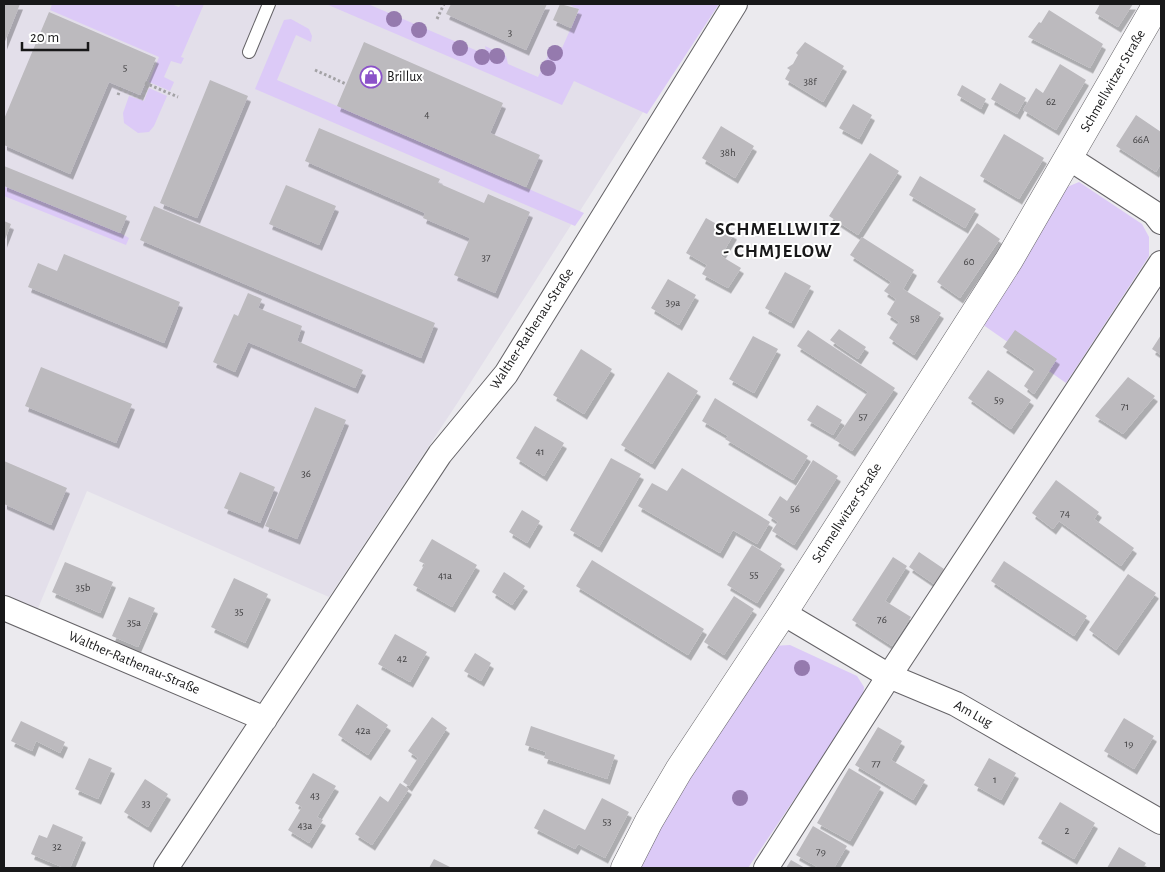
<svg xmlns="http://www.w3.org/2000/svg" width="1165" height="872" font-family="'Alegreya Sans',sans-serif">
	<defs>
		<filter id="shadow"><feDropShadow dx="3" dy="5.5" stdDeviation="0" flood-color="#0004"/></filter>
	</defs>
	<rect width="100%" height="100%" fill="#ebeaee"/>
	<path fill="#e3dfea" d="M4,4H712L460,399L329,597L87,491L36,613L4,599Z"/>
	<path fill="#dccaf7" d="M52,4H171L179,7L181,4H204L181,57L184,58L181,64L171,61L164,77L174,82L170,91L149,82L159,57L50,10Z
		M326,4H368L487,55L485,46L506,56L508,64L538,77L553,45L562,48L579,10L570,5L571,4H719L647,114L574,81L562,105Z
		M291,19L309,29L312,36L311,42L296,35L277,80L584,213L575,226L255,89L284,20Z
		M149,88L167,96L154,126L149,132L138,133L124,123L123,113L129,96L144,101Z
		M1079,182L1142,224L1149,237V256L1066,383L979,322L1067,187Z
		M4,186L120,233L129,238L126,245L4,196Z
		M790,645L857,676L864,687L863,697L748,868H638L661,824L773,646Z"/>
	<path fill="#bcbabe" filter="url(#shadow)" d="M4,4H20L4,44Z
		M451,4H547L526,50L446,14Z
		M560,4L579,9L571,28L553,20Z
		M1100,4H1133L1118,27L1095,13Z
		M1049,10L1103,44L1090,68L1028,37L1039,22L1041,23Z
		M49,12L156,58L140,95L109,82L70,174L4,145V119Z
		M364,42L503,103L490,133L540,155L526,187L337,106Z
		M805,42L844,66L823,102L785,79L790,70L787,68L793,64L798,55L796,53Z
		M1060,64L1086,80L1056,130L1023,110L1036,88L1043,93Z
		M210,80L248,96L197,218L160,203Z
		M1000,83L1026,98L1017,114L991,99Z
		M962,85L986,99L981,109L957,95Z
		M853,104L872,115L859,139L839,128Z
		M1136,115L1161,132V163L1156,172L1116,146Z
		M721,126L754,146L735,178L702,158Z
		M319,128L440,179L438,183L484,203L488,194L530,212L495,293L454,275L470,238L423,218L425,213L305,161Z
		M1004,134L1044,158L1019,199L980,176Z
		M870,153L899,171L858,235L829,216Z
		M4,166L127,216L120,233L4,186Z
		M920,176L976,209L965,228L909,195Z
		M286,185L336,206L319,245L269,224Z
		M154,206L435,323L421,358L140,240Z
		M706,218L734,234L721,256L741,268L728,288L702,274L707,265L686,253Z
		M4,221L11,224L4,242Z
		M977,223L1000,239L960,298L937,282Z
		M862,237L914,270L903,289L941,313L914,355L889,338L899,322L887,314L896,299L884,291L891,282L850,255Z
		M64,254L180,302L164,343L28,287L38,263L57,271Z
		M785,272L811,286L791,323L765,308Z
		M668,279L696,295L679,325L651,308Z
		M248,293L262,299L258,308L302,326L297,341L363,370L355,388L248,342L235,372L213,362L234,314L238,316Z
		M839,329L866,347L858,359L830,340Z
		M808,330L895,388L852,451L835,440L868,392L797,346Z
		M1015,330L1057,359L1034,394L1024,386L1035,369L1003,347Z
		M1161,335V355L1152,349Z
		M753,336L778,349L754,393L729,379Z
		M581,349L612,369L584,414L553,395Z
		M41,367L132,404L116,443L25,406Z
		M988,370L1031,400L1011,429L968,398Z
		M668,372L698,391L652,464L621,445Z
		M1128,377L1155,396L1123,434L1095,416Z
		M715,398L808,456L793,480L725,439L728,436L702,421Z
		M817,405L842,420L833,435L807,420Z
		M315,407L346,420L297,539L265,526Z
		M535,426L564,443L544,476L516,458Z
		M611,458L641,474L599,547L570,530Z
		M813,460L838,476L794,545L772,531L778,522L768,515L780,496L787,501Z
		M4,461L67,488L51,525L4,504Z
		M682,468L770,522L757,544L733,530L720,553L638,506L652,483L667,491Z
		M240,472L275,487L260,523L224,508Z
		M1056,480L1099,512L1094,519L1134,548L1121,566L1059,521L1053,529L1032,513Z
		M522,510L540,521L527,543L509,532Z
		M432,539L477,565L452,607L413,585L425,564L419,561Z
		M752,545L782,564L757,603L727,585Z
		M919,552L944,569L934,584L909,567Z
		M893,557L907,566L885,601L911,617L892,646L852,620Z
		M592,560L704,629L688,655L576,586Z
		M1004,561L1087,616L1074,636L991,581Z
		M65,562L113,582L100,613L52,592Z
		M504,572L525,586L512,605L492,592Z
		M1128,574L1156,593L1116,650L1089,630Z
		M234,578L268,594L245,643L211,627Z
		M734,596L754,609L724,655L704,642Z
		M129,597L155,608L138,647L112,636Z
		M395,634L427,652L410,682L378,664Z
		M475,653L491,663L481,681L464,671Z
		M357,704L388,725L368,755L338,735Z
		M432,717L447,728L409,786L403,782L418,758L408,751Z
		M1124,718L1154,736L1134,769L1104,751Z
		M21,721L65,742L60,753L36,741L32,751L11,741Z
		M531,726L615,755L607,779L544,758L546,752L525,745Z
		M878,727L902,741L891,760L925,780L913,800L855,765Z
		M89,758L112,768L98,799L75,789Z
		M989,758L1016,773L1001,800L974,785Z
		M849,768L881,787L850,841L817,823Z
		M313,773L336,786L317,817L323,820L309,843L288,830L302,807L295,803Z
		M145,779L168,794L148,827L124,812Z
		M400,783L409,789L372,845L355,834L380,796L388,802Z
		M602,798L629,812L605,858L578,844L575,849L534,828L544,809L585,830Z
		M1060,802L1095,823L1074,859L1038,838Z
		M53,824L83,837L70,868H64L31,854L39,835L47,838Z
		M813,826L847,846L834,868H819L796,855Z
		M1119,847L1146,863L1143,868H1107Z
		M434,859L452,868H429Z
		M791,860L805,868H786Z"/>
	<g fill="none" stroke-linecap="round" stroke-linejoin="round">
		<g stroke="#656367" stroke-width="14">
			<path id="lane" d="M249,52L269,4"/>
		</g>
		<g stroke="#656367" stroke-width="26">
			<path id="street" d="M1069,158L1154,213L1161,222
				M4,608L265,719
				M783,613L889,676L956,704L1161,822
				M166,868L440,454L506,374L735,4
				M766,868L889,676L1161,263"/>
		</g>
		<g stroke="#656367" stroke-width="29">
			<path id="secondary" d="M625,868L649,821L679,770L783,613L1009,260L1157,4"/>
		</g>
		<path stroke="#a3a2a5" stroke-width="3" stroke-dasharray="2.5 2.5" stroke-linecap="butt" d="M437,19L444,4
			M315,70L346,84
			M145,83L178,97
			M120,89L142,98L148,84
			M118,95L121,87"/>
		<use href="#lane" stroke="#fff" stroke-width="12"/>
		<use href="#street" stroke="#fff" stroke-width="24"/>
		<use href="#secondary" stroke="#fff" stroke-width="28"/>
	</g>
	<g fill="#957aae">
		<circle cx="394" cy="19" r="8"/>
		<circle cx="419" cy="30" r="8"/>
		<circle cx="460" cy="48" r="8"/>
		<circle cx="555" cy="53" r="8"/>
		<circle cx="497" cy="56" r="8"/>
		<circle cx="482" cy="57" r="8"/>
		<circle cx="548" cy="68" r="8"/>
		<circle cx="802" cy="668" r="8"/>
		<circle cx="740" cy="798" r="8"/>
	</g>
	<defs>
		<g id="shop-ring" transform="scale(1.125)"><circle r="9.5" fill="#fff" stroke="#8b52c9" stroke-width="1.5"/><path d="M-5-2.5h2.3a2.7 3.5 0 0 1 5.4 0H5L5.5 6h-11ZM-1.5-2.5h3a1.5 2.3 0 0 0-3 0Z" fill="#8b52c9"/></g>
	</defs>
	<g fill-rule="evenodd">
		<use href="#shop-ring" x="371" y="77"/>
	</g>
	<g text-anchor="middle" dominant-baseline="central" stroke-width="4" stroke-linejoin="round" paint-order="stroke">
		<g font-size="11" fill="#414042">
			<text x="510" y="32">3</text>
			<text x="125" y="67">5</text>
			<text x="810" y="81">38f</text>
			<text x="1051" y="101">62</text>
			<text x="427" y="114">4</text>
			<text x="1141" y="139">66A</text>
			<text x="728" y="152">38h</text>
			<text x="486" y="257">37</text>
			<text x="969" y="261">60</text>
			<text x="673" y="302">39a</text>
			<text x="915" y="318">58</text>
			<text x="999" y="399">59</text>
			<text x="1125" y="406">71</text>
			<text x="863" y="416">57</text>
			<text x="540" y="451">41</text>
			<text x="306" y="473">36</text>
			<text x="795" y="508">56</text>
			<text x="1065" y="513">74</text>
			<text x="754" y="574">55</text>
			<text x="445" y="575">41a</text>
			<text x="83" y="587">35b</text>
			<text x="239" y="611">35</text>
			<text x="882" y="619">76</text>
			<text x="134" y="622">35a</text>
			<text x="402" y="658">42</text>
			<text x="363" y="730">42a</text>
			<text x="1129" y="743">19</text>
			<text x="876" y="763">77</text>
			<text x="995" y="779">1</text>
			<text x="315" y="795">43</text>
			<text x="146" y="803">33</text>
			<text x="607" y="821">53</text>
			<text x="305" y="825">43a</text>
			<text x="1067" y="830">2</text>
			<text x="57" y="846">32</text>
			<text x="821" y="851">79</text>
		</g>
		<g font-size="14" fill="#181819" stroke="#fff" text-anchor="start">
			<text x="387" y="77">Brillux</text>
		</g>
		<g font-size="14" fill="#181819" stroke="#fff">
			<text transform="translate(1113 81) rotate(-60)">Schmellwitzer Straße</text>
			<text transform="translate(532 329) rotate(-57)">Walther-Rathenau-Straße</text>
			<text transform="translate(847 513) rotate(-57)">Schmellwitzer Straße</text>
			<text transform="translate(134 663) rotate(23)">Walther-Rathenau-Straße</text>
			<text transform="translate(973 714) rotate(29)">Am Lug</text>
		</g>
		<g font-size="19" font-weight="bold" letter-spacing="1" fill="#181819" stroke="#fff">
			<text x="778" y="229">SCHMELLWITZ<tspan x="778" dy="22">- CHMJELOW</tspan></text>
		</g>
	</g>
	<rect width="1165" height="872" fill="none" stroke="#181819" stroke-width="10"/>
	<path d="M22 42v8h66v-8" fill="none" stroke="#181819" stroke-width="2.5"/>
	<text x="30" y="42" font-size="15" fill="#181819" stroke="#ffffff" stroke-width="4" paint-order="stroke">20 m</text>
</svg>
